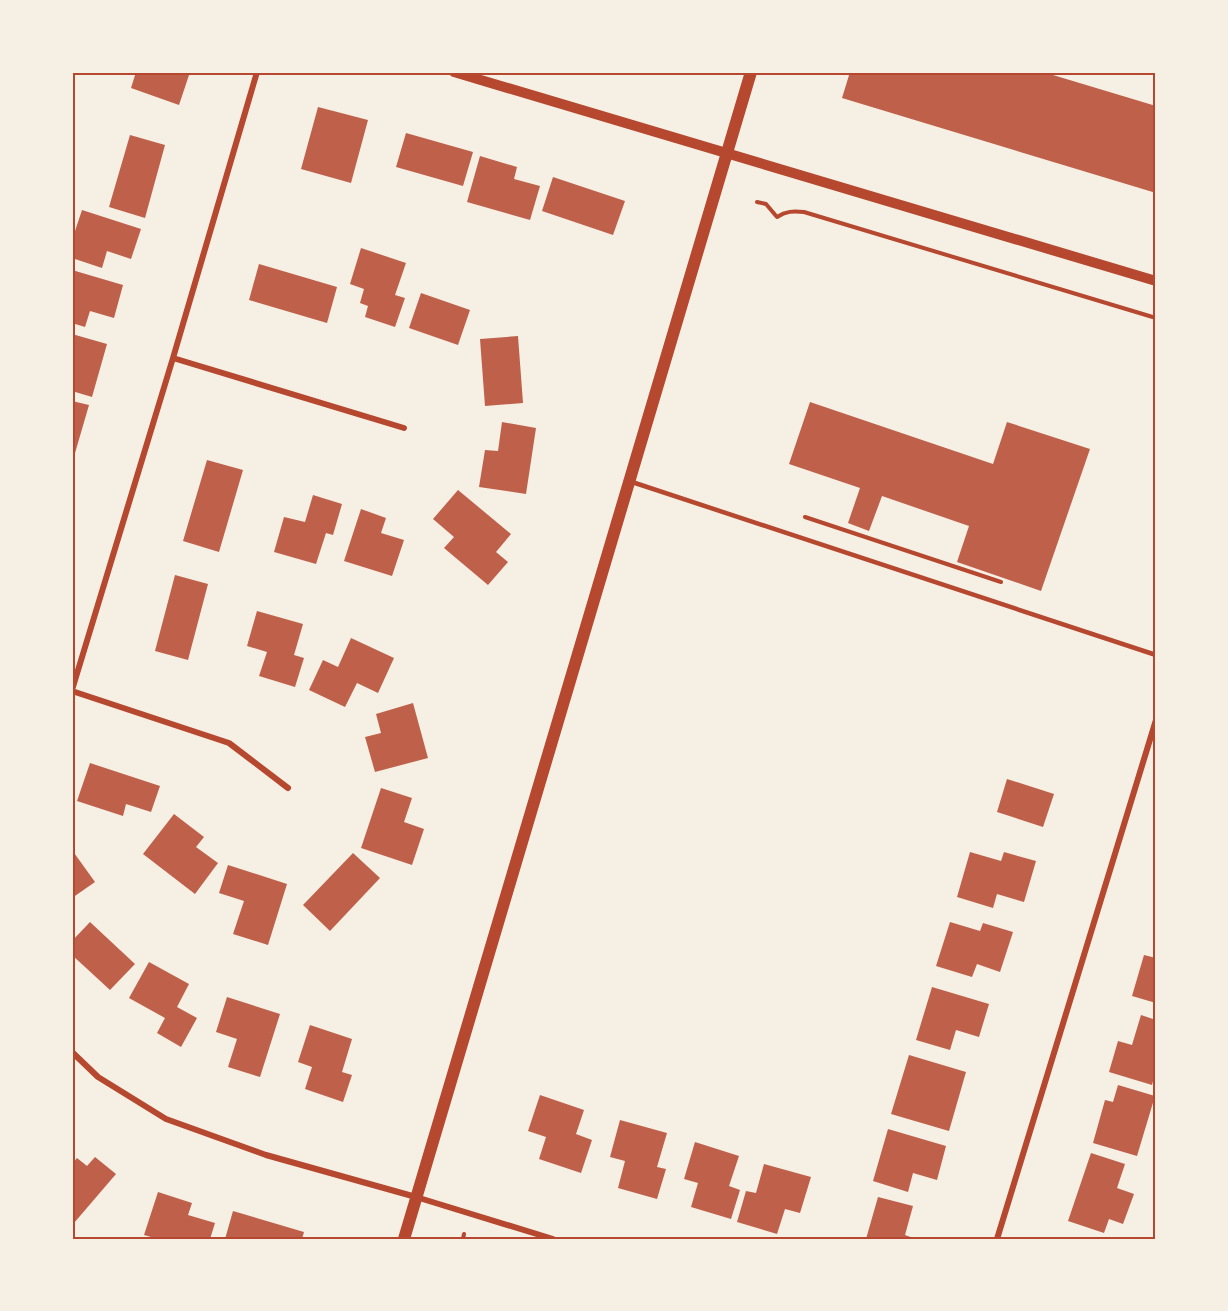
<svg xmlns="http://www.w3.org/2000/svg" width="1228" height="1311" font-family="'Fira Sans',sans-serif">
	<rect width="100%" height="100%" fill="#f6efe4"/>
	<path fill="#bf614a" d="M136,72H190L179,105L131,88Z
		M850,72H1043L1156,106V193L842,98Z
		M318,107L368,120L351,183L301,169Z
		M406,133L473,152L463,186L396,167Z
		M130,135L165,145L145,218L109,207Z
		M480,156L517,167L514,179L540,186L530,220L467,202Z
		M553,177L625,201L613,235L542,211Z
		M82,210L141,229L131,259L107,251L102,268L72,258V240Z
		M361,248L406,263L395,295L405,298L395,327L365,317L368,306L360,303L364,289L350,284Z
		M259,264L337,287L327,323L249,300Z
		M72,270L123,285L114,318L90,311L85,327L72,323Z
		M421,293L470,310L458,345L409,328Z
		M72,334L107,344L92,397L72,391Z
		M518,336L523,403L485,406L480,339Z
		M72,401L89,405L73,460H72Z
		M810,402L993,464L1007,422L1090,449L1041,591L957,562L969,526L882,496L869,531L848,523L860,488L789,464Z
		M502,422L536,428L526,494L479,487L485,450L498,451Z
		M207,460L243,470L219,552L183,541Z
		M458,490L511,534L496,552L508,562L488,585L444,548L454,537L433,519Z
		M313,495L342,504L333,535L326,533L316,564L274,552L284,517L305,522Z
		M361,509L386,518L381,533L404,540L392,576L344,561Z
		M175,575L208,584L188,660L155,651Z
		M257,611L303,624L294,655L304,658L295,687L259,676L267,652L247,646Z
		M351,638L394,658L378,693L357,683L345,707L309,690L323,660L338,667Z
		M413,703L428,758L375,772L365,737L381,733L376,714Z
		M90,763L160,786L151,812L126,804L123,816L77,801Z
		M1007,779L1054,794L1043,827L997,812Z
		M381,788L412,798L404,822L424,829L412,865L361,848Z
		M174,814L204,837L196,847L218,863L195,894L143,854Z
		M72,850L95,882L72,898Z
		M970,852L1001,861L1004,852L1036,861L1024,902L997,894L993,908L957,897Z
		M353,853L380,878L330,931L303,905Z
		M228,865L287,884L268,945L233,934L244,901L219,893Z
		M90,922L135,964L110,990L72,955V941Z
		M950,922L980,931L983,923L1013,932L1000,972L977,964L972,977L936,966Z
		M1144,955L1156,958V1003L1132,996Z
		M149,962L189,984L177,1007L197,1018L181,1047L157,1033L165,1018L129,998Z
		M932,987L989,1004L979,1037L956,1030L950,1050L916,1040Z
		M227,997L280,1014L260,1077L228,1067L237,1039L216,1032Z
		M1141,1015L1156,1020V1070L1152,1085L1109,1072L1118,1041L1132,1045Z
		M310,1025L352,1039L342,1072L352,1075L343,1102L305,1089L312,1067L298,1062Z
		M909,1055L966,1072L949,1131L891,1114Z
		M1118,1085L1155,1096L1137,1156L1093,1143L1105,1100L1113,1102Z
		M540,1095L584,1110L576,1134L592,1140L581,1173L539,1159L546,1137L528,1131Z
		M620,1120L667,1133L657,1167L666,1169L657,1199L618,1188L625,1161L610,1157Z
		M888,1129L946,1146L937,1180L913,1173L908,1192L873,1181Z
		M695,1142L739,1156L729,1186L740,1190L731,1219L691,1207L698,1183L684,1179Z
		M1091,1153L1125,1164L1117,1188L1134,1194L1123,1224L1109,1219L1104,1233L1068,1221Z
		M95,1157L116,1174L74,1223L72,1221V1164L77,1158L87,1166Z
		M764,1164L811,1177L800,1213L785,1209L777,1234L737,1222L746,1191L756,1193Z
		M158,1192L192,1203L188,1215L215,1223L210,1239H158L144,1235Z
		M878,1197L913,1206L905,1235L916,1239H866Z
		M233,1211L304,1232L302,1239H225Z"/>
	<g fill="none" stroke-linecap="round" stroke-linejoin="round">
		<path stroke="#b5482f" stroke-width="4" d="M757,202L766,204L777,217C786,211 793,211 804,212L1156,318
			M805,517L1001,582
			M463,1239L464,1234"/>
		<path stroke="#b5482f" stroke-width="4.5" d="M632,482L1156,655"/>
		<path stroke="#b5482f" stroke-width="6" d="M173,358L404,428
			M72,690L173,358L257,72
			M72,691L229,743L288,788
			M72,1052L98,1077L166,1119L266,1155L416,1197L553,1239
			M997,1239L1156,720"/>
		<path stroke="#b5482f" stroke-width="10" d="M454,72L1156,281"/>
		<path stroke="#b5482f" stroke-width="12" d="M404,1239L751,72"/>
	</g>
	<rect width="1228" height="1311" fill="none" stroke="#f6efe4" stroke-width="147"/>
	<rect x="74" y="74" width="1080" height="1164" fill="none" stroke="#b5482f" stroke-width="2"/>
</svg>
